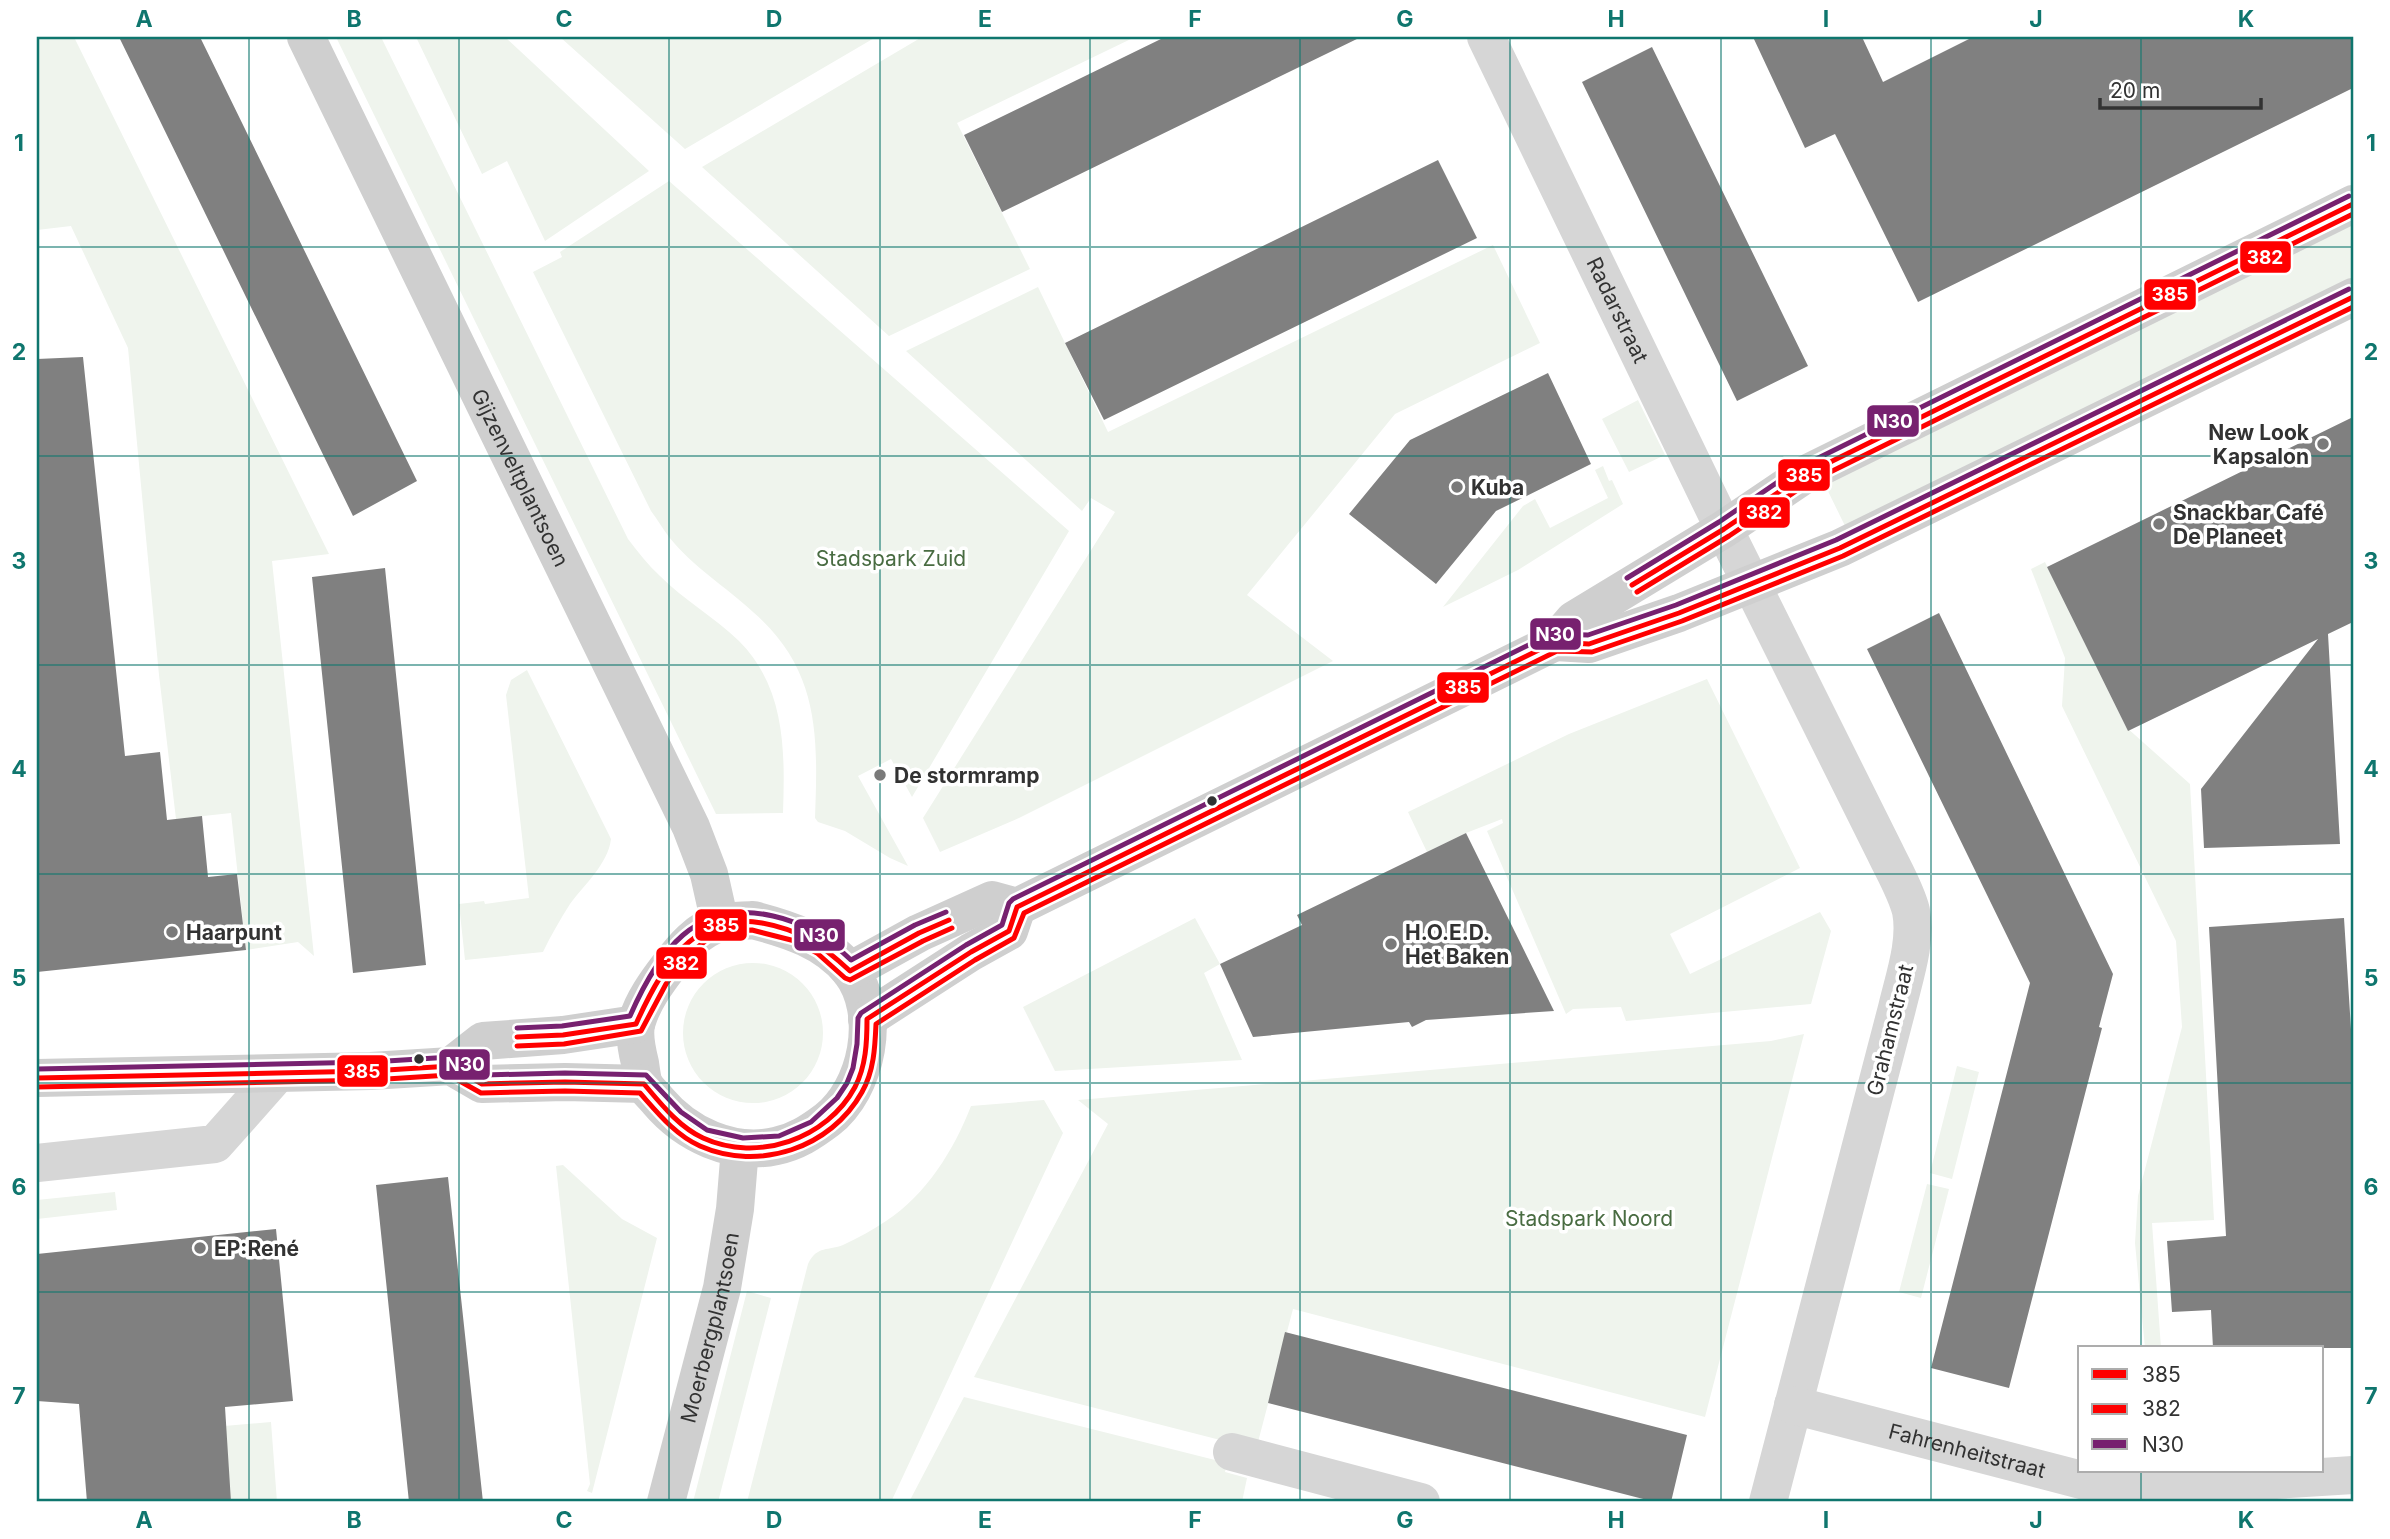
<svg xmlns="http://www.w3.org/2000/svg" width="2390" height="1539" font-family="Inter,sans-serif">
	<rect width="100%" height="100%" fill="#fff"/>
	<path fill="#eff4ed" d="M37,37H74L329,554L272,561L314,956L298,942L246,950L231,813L176,819L159,675L128,348L71,226L37,230Z
		M336,37H381L628,539C638,552 648,565 660,576C684,600 714,617 739,641C786,688 785,752 783,813L716,814Z
		M416,37H505L649,171L545,241L507,161L482,174Z
		M560,37H876L685,149Z
		M922,37H1135L957,123L1030,269L889,336L702,167Z
		M669,181L1069,531L912,797L891,759L858,776L908,866L890,858L845,831L818,822L815,818C818,737 820,670 753,612C726,587 692,566 669,537C663,529 657,519 651,511L533,272L562,257L560,252Z
		M2353,219V282L1847,530L1823,481Z
		M1493,245L1540,343L1395,414L1247,595L1333,661L1019,818L940,852L923,818L1115,512L1091,498L1082,511L906,351L1038,287L1108,432Z
		M1638,400L1665,455L1629,472L1602,419Z
		M1603,466L1609,481L1612,480L1623,504L1518,570L1443,607L1523,506L1535,499L1550,528L1608,498L1595,470Z
		M2045,562L2126,727L2190,784L2214,1220L2152,1223L2161,1348H2145L2135,1243L2138,1196L2182,1027L2176,941L2062,706L2065,658L2031,569Z
		M527,670L611,839C608,864 584,885 570,904C560,920 551,935 543,952L465,960L459,904L484,901L485,904L529,898L506,695L511,680Z
		M1707,679L1800,868L1670,934L1690,974L1820,912L1831,931L1811,1004L1626,1021L1621,1007L1573,1009L1566,1014L1487,831L1503,823L1502,819L1466,833L1427,852L1408,812L1569,734Z
		M1195,918L1220,964L1204,973L1242,1060L1055,1071L1023,1007Z
		M683 1033a70 70 0 1 1 140 0a70 70 0 1 1-140 0Z
		M1804,1034L1705,1417L1293,1309L1258,1442L1232,1443L974,1377L1108,1124L1078,1100L1771,1041Z
		M1957,1066L1979,1072L1952,1179L1930,1173Z
		M1044,1100L1063,1133L891,1502H747L808,1264C817,1245 829,1251 843,1245C858,1238 873,1230 886,1221C926,1195 954,1150 971,1106Z
		M563,1165L622,1219L657,1238L592,1493L587,1491L590,1484L556,1166Z
		M1927,1184L1949,1189L1921,1298L1899,1292Z
		M115,1192L117,1210L37,1219V1200Z
		M747,1291L771,1298L718,1502H693Z
		M964,1397L1227,1463L1225,1472L1247,1478L1242,1502H909Z
		M271,1422L277,1502H229L224,1426Z"/>
	<path fill="#808080" d="M119,37H200L417,481L353,516Z
		M1165,37H1361L1002,212L964,135Z
		M1753,37H1862L1883,82L1973,37H2353V88L1918,302L1835,134L1805,148Z
		M1652,47L1808,366L1737,401L1582,82Z
		M1438,160L1477,238L1104,420L1065,343Z
		M83,357L125,756L160,752L167,820L202,816L208,877L237,874L246,950L37,972V359Z
		M1548,373L1591,464L1496,511L1436,584L1349,514L1410,440Z
		M2353,417V622L2328,634L2340,844L2204,848L2201,789L2318,639L2128,731L2047,567Z
		M385,568L426,965L353,973L312,577Z
		M1939,613L2113,974L2099,1027L2102,1028L2009,1388L1931,1368L2030,983L1867,649Z
		M1466,833L1554,1011L1426,1020L1412,1027L1409,1022L1253,1037L1220,964L1302,925L1297,915Z
		M2344,918L2353,1061V1348H2213L2211,1310L2172,1312L2167,1241L2226,1236L2209,927Z
		M448,1177L483,1502H409L376,1185Z
		M276,1229L293,1401L225,1407L231,1502H87L79,1404L37,1401V1254Z
		M1285,1332L1687,1435L1671,1502H1655L1268,1403Z"/>
	<g fill="none" stroke-linecap="round" stroke-linejoin="round">
		<g stroke="#d6d6d6" stroke-width="38">
			<path id="s1" d="M1486,37L1724,529L1885,852C1894,871 1906,891 1911,911C1917,942 1904,978 1897,1008L1768,1502"/>
			<path d="M37,1163L215,1144L278,1073"/>
			<path id="s2" d="M1793,1405L2120,1490L2353,1475"/>
			<path d="M1232,1452L1421,1502"/>
		</g>
		<g stroke="#cfcfcf" stroke-width="38">
			<path id="s3" d="M306,37L691,827L709,874L720,923"/>
			<path d="M1555,642L1589,644L1679,613L1840,548L2353,297"/>
			<path d="M753,920C788,929 826,941 850,971C883,1013 867,1089 827,1120C811,1132 796,1142 776,1146C731,1156 686,1134 658,1101C654,1096 647,1090 644,1084C642,1079 641,1070 640,1063C637,1051 633,1033 637,1021C643,1001 656,983 669,966C682,949 698,929 721,923C731,920 743,921 753,920Z"/>
			<path d="M850,971L919,933L992,900L1017,907L1555,642L1574,620L1724,529L1804,475L2353,204"/>
			<path d="M867,1019L971,952L1009,931L1017,907"/>
			<path d="M451,1066L483,1041L563,1035L636,1024"/>
			<path d="M37,1078L371,1071L451,1066L482,1084L565,1082L644,1084"/>
			<path id="s4" d="M666,1502L722,1288L735,1209L740,1148"/>
		</g>
		<g stroke="#fff" stroke-width="10">
			<path id="bus-1" d="M1632,585L1724,529L1804,475L2353,204
				M517,1037L563,1035L636,1024C660,970 693,910 762,923C801,930 822,945 850,971L919,933L949,920
				M37,1078L371,1071L451,1066L482,1084L565,1082L644,1084C661,1104 679,1127 703,1138C758,1163 827,1139 855,1087C866,1066 867,1042 867,1019L971,952L1009,931L1017,907L1555,642L1589,644L1679,613L1840,548L2353,297"/>
		</g>
		<g stroke="#fff" stroke-width="10">
			<path id="bus-2" d="M1637,592L1729,536L1808,483L2353,214
				M517,1046L564,1044L641,1031L666,984L686,957L710,937L723,931L752,930L795,941L817,953L845,978L850,980L923,941L952,928
				M37,1087L371,1080L449,1075L481,1093L565,1091L640,1093C657,1112 675,1135 700,1146C759,1172 831,1148 862,1092C874,1071 875,1047 876,1024L975,960L1014,938L1024,913L1557,651L1592,652L1682,621L1843,556L2353,307"/>
		</g>
		<g stroke="#fff" stroke-width="10">
			<path id="bus-3" d="M1627,578L1719,522L1800,467L2349,196
				M517,1028L562,1026L630,1016C658,952 695,898 773,916C805,923 828,938 851,960L915,925L946,912
				M37,1069L371,1062L451,1057L484,1075L565,1073L646,1075L681,1112L707,1130L743,1138L779,1136L811,1122L837,1098L847,1083L853,1068L857,1044L858,1018L861,1013L966,945L1002,925L1009,903L1013,899L1551,634L1588,635L1676,605L1836,540L2349,289"/>
		</g>
		<use href="#bus-1" stroke="#f00" stroke-width="5"/>
		<use href="#bus-2" stroke="#f00" stroke-width="5"/>
		<use href="#bus-3" stroke="#77216f" stroke-width="5"/>
	</g>
	<path fill="none" stroke="#0f766e" stroke-width="2" stroke-opacity="0.55" d="M249,37V1502M459,37V1502M669,37V1502M880,37V1502M1090,37V1502M1300,37V1502M1510,37V1502M1721,37V1502M1931,37V1502M2141,37V1348M37,247H2353M37,456H2353M37,665H2353M37,874H2353M37,1083H2353M37,1292H2353M2141,1471V1502"/>
	<g fill="#7a7a7a" stroke="#fff" stroke-width="2.5">
		<circle cx="2323" cy="444" r="7"/>
		<circle cx="1457" cy="487" r="7"/>
		<circle cx="2159" cy="524" r="7"/>
		<circle cx="880" cy="775" r="7"/>
		<circle cx="172" cy="932" r="7"/>
		<circle cx="1391" cy="944" r="7"/>
		<circle cx="200" cy="1248" r="7"/>
	</g>
	<g fill="#323232" stroke="#fff" stroke-width="2.5">
		<circle cx="1212" cy="801" r="6"/>
		<circle cx="419" cy="1059" r="6"/>
	</g>
	<g text-anchor="middle" dominant-baseline="central" stroke-width="7" stroke-linejoin="round" paint-order="stroke">
		<g font-size="21" fill="#323232" stroke="#fff">
			<text stroke="none"><textPath href="#s1" startOffset="303">Radarstraat</textPath></text>
			<text stroke="none"><textPath href="#s3" startOffset="490">Gijzenveltplantsoen</textPath></text>
			<text transform="translate(1890 1030) rotate(-76)">Grahamstraat</text>
			<text stroke="none"><textPath href="#s4" startOffset="180">Moerbergplantsoen</textPath></text>
			<text stroke="none"><textPath href="#s2" startOffset="180">Fahrenheitstraat</textPath></text>
		</g>
		<g font-size="21" font-weight="bold" fill="#323232" stroke="#fff" text-anchor="start">
			<text x="2309" y="432" text-anchor="end">New Look<tspan x="2309" dy="24">Kapsalon</tspan></text>
			<text x="1471" y="487">Kuba</text>
			<text x="2173" y="512">Snackbar Café<tspan x="2173" dy="24">De Planeet</tspan></text>
			<text x="894" y="775">De stormramp</text>
			<text x="186" y="932">Haarpunt</text>
			<text x="1405" y="932">H.O.E.D.<tspan x="1405" dy="24">Het Baken</tspan></text>
			<text x="214" y="1248">EP:René</text>
		</g>
		<g font-size="21" fill="#496c42" stroke="#fff">
			<text x="891" y="558">Stadspark Zuid</text>
			<text x="1589" y="1218">Stadspark Noord</text>
		</g>
	</g>
	<g stroke="#fff" stroke-width="2.5">
		<rect x="2239" y="240" width="53" height="34" rx="7" fill="#f00"/>
		<rect x="2143" y="278" width="54" height="33" rx="7" fill="#f00"/>
		<rect x="1866" y="404" width="54" height="34" rx="7" fill="#77216f"/>
		<rect x="1777" y="458" width="54" height="34" rx="7" fill="#f00"/>
		<rect x="1738" y="496" width="53" height="33" rx="7" fill="#f00"/>
		<rect x="1529" y="617" width="53" height="34" rx="7" fill="#77216f"/>
		<rect x="1436" y="671" width="54" height="33" rx="7" fill="#f00"/>
		<rect x="694" y="908" width="54" height="34" rx="7" fill="#f00"/>
		<rect x="793" y="918" width="53" height="34" rx="7" fill="#77216f"/>
		<rect x="655" y="946" width="53" height="34" rx="7" fill="#f00"/>
		<rect x="438" y="1048" width="53" height="33" rx="7" fill="#77216f"/>
		<rect x="336" y="1054" width="53" height="34" rx="7" fill="#f00"/>
	</g>
	<g font-size="19" text-anchor="middle" font-weight="bold" fill="#fff">
		<text x="2265" y="264">382</text>
		<text x="2170" y="301">385</text>
		<text x="1893" y="428">N30</text>
		<text x="1804" y="482">385</text>
		<text x="1764" y="519">382</text>
		<text x="1555" y="641">N30</text>
		<text x="1463" y="694">385</text>
		<text x="721" y="932">385</text>
		<text x="819" y="942">N30</text>
		<text x="681" y="970">382</text>
		<text x="465" y="1071">N30</text>
		<text x="362" y="1078">385</text>
	</g>
	<rect width="2390" height="1539" fill="none" stroke="#ffffff" stroke-width="77"/>
	<rect x="2078" y="1346" width="245" height="126" fill="#ffffff" stroke="#adadad" stroke-width="2"/>
	<rect x="2092" y="1369" width="35" height="10" fill="#ff0000" stroke="#adadad" stroke-width="2"/>
	<text x="2142" y="1382" font-size="21" fill="#323232">385</text>
	<rect x="2092" y="1404" width="35" height="10" fill="#ff0000" stroke="#adadad" stroke-width="2"/>
	<text x="2142" y="1416" font-size="21" fill="#323232">382</text>
	<rect x="2092" y="1439" width="35" height="10" fill="#77216f" stroke="#adadad" stroke-width="2"/>
	<text x="2142" y="1452" font-size="21" fill="#323232">N30</text>
	<path d="M2100 98v10h161v-10" fill="none" stroke="#323232" stroke-width="3.5"/>
	<text x="2110" y="98" font-size="21" fill="#323232" stroke="#ffffff" stroke-width="5" paint-order="stroke">20 m</text>
	<rect x="38" y="38" width="2314" height="1462" fill="none" stroke="#0f766e" stroke-width="2.5"/>
	<g font-size="23" text-anchor="middle" font-weight="bold" fill="#0f766e">
		<text x="144" y="27">A</text>
		<text x="354" y="27">B</text>
		<text x="564" y="27">C</text>
		<text x="774" y="27">D</text>
		<text x="985" y="27">E</text>
		<text x="1195" y="27">F</text>
		<text x="1405" y="27">G</text>
		<text x="1616" y="27">H</text>
		<text x="1826" y="27">I</text>
		<text x="2036" y="27">J</text>
		<text x="2246" y="27">K</text>
		<text x="19" y="151">1</text>
		<text x="2371" y="151">1</text>
		<text x="19" y="360">2</text>
		<text x="2371" y="360">2</text>
		<text x="19" y="569">3</text>
		<text x="2371" y="569">3</text>
		<text x="19" y="777">4</text>
		<text x="2371" y="777">4</text>
		<text x="19" y="986">5</text>
		<text x="2371" y="986">5</text>
		<text x="19" y="1195">6</text>
		<text x="2371" y="1195">6</text>
		<text x="19" y="1404">7</text>
		<text x="2371" y="1404">7</text>
		<text x="144" y="1528">A</text>
		<text x="354" y="1528">B</text>
		<text x="564" y="1528">C</text>
		<text x="774" y="1528">D</text>
		<text x="985" y="1528">E</text>
		<text x="1195" y="1528">F</text>
		<text x="1405" y="1528">G</text>
		<text x="1616" y="1528">H</text>
		<text x="1826" y="1528">I</text>
		<text x="2036" y="1528">J</text>
		<text x="2246" y="1528">K</text>
	</g>
</svg>
